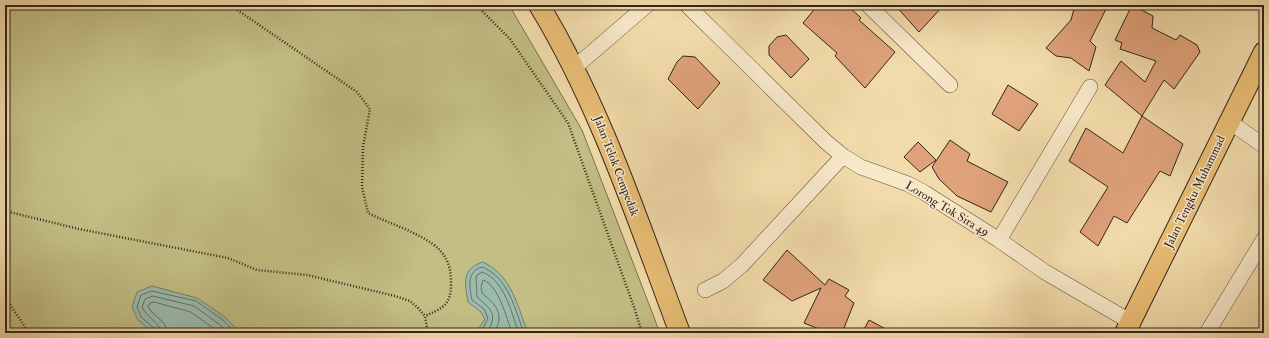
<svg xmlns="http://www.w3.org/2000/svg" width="1269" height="338" font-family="'IM FELL Double Pica',serif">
	<rect width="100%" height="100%" fill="#f2dbaa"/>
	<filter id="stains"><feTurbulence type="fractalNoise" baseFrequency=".005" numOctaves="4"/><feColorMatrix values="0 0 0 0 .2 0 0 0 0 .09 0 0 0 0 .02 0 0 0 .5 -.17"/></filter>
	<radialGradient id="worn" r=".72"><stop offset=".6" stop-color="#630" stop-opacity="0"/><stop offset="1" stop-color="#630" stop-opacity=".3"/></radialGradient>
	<path fill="#c2be84" stroke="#7b7150" d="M5,5H509L582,130L660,333H5Z"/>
	<path fill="#9bbbac" stroke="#727f72" d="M483,262C512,276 517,305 528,333H476L485,319L481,312L468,302C465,283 461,269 483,262Z
		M152,286L197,298L225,317L240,333H154L138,320L132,307L137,292Z"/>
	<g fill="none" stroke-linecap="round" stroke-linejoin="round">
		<path stroke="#687064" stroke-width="1" d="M156,333L155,329L141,317L137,307L141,295L152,291L196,301L223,320L235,333
			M161,333C160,322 146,317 142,307L145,299L153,296L194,306L219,324L228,333
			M167,333C167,319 153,318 148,306L150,303L154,302L191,312L220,333
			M481,333L488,318L484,309L472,300C469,286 467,271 482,267C508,277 515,309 524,333
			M487,333C498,314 492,310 477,297L476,276L482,272C505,280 511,313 519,333
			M494,333C505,314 497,306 482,293L481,287L483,280C498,284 507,319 512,333"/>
	</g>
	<path fill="#dfa27a" stroke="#34241c" d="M818,5H847L861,18L859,20L895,52L865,88L835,56L837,53L803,23Z
		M895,5H944L919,32Z
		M1075,5H1108L1090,41L1096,47L1089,71L1071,58L1056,56L1046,48L1071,20Z
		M1132,5L1153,16L1152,28L1176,40L1180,35L1197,45L1200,52L1174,89L1164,80L1142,116L1105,85L1121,61L1145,82L1156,61L1120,49L1122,43L1115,40Z
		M786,35L809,59L791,78L769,55V46L777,37Z
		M683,56L695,57L720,83L698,109L668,79L677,62Z
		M1008,85L1038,104L1019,131L992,114Z
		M1142,116L1183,144L1170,176L1160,171L1127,223L1114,216L1098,246L1080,232L1108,187L1069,161L1086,128L1123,153Z
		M950,140L970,154L967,161L1008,182L991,212L957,196L939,179L932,167Z
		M918,142L936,160L920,172L904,157Z
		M787,250L825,285L829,279L849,290L845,296L854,303L842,333H829L804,323L821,288L792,301L763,280Z
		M869,320L893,333H862Z"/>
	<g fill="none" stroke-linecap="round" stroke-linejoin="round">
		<g stroke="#645240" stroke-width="16">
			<path id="minor" d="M687,5L826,142L843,156L861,167L908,184L925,193L999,240L1045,272L1131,322
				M868,5L950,85
				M574,68L647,5
				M1230,122L1264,146
				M999,240L1090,87
				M705,290L723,281L742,265L843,156
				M1207,333L1264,239"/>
		</g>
		<g stroke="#34241c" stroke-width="22">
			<path id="major" d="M539,5C601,107 638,222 680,333
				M1125,333L1264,52"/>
		</g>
		<path stroke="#34241c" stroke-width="2.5" stroke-dasharray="1 2" stroke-linecap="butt" d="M230,5L357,92L370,109L363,147L362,187L368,213C389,224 433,236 445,257C450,265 451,274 451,284C451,305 443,308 425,316
			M476,5L510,39L568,123L635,310L642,333
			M5,211L79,229L228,258L257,270L307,275L395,296L410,301L418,308L425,316L428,333
			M5,297L29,333"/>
		<use href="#minor" stroke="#f7e8c8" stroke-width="15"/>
		<use href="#major" stroke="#e9be75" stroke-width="20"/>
	</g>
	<g text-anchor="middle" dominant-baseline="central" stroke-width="3" stroke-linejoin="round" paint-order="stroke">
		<g font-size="12" fill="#34241c" stroke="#f7e8c8">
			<text transform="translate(616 166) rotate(69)">Jalan Telok Cempedak</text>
			<text transform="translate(1195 192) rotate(-64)">Jalan Tengku Muhammad</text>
			<text transform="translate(947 209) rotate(31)">Lorong Tok Sira 49</text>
		</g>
	</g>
	<rect width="1269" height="338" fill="none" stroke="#f2dbaa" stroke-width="20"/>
	<rect x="6" y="6" width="1257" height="326" fill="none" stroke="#34241c" stroke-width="2"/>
	<rect x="10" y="10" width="1249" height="318" fill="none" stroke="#34241c"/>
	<rect width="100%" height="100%" filter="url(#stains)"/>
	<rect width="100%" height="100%" fill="url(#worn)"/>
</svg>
